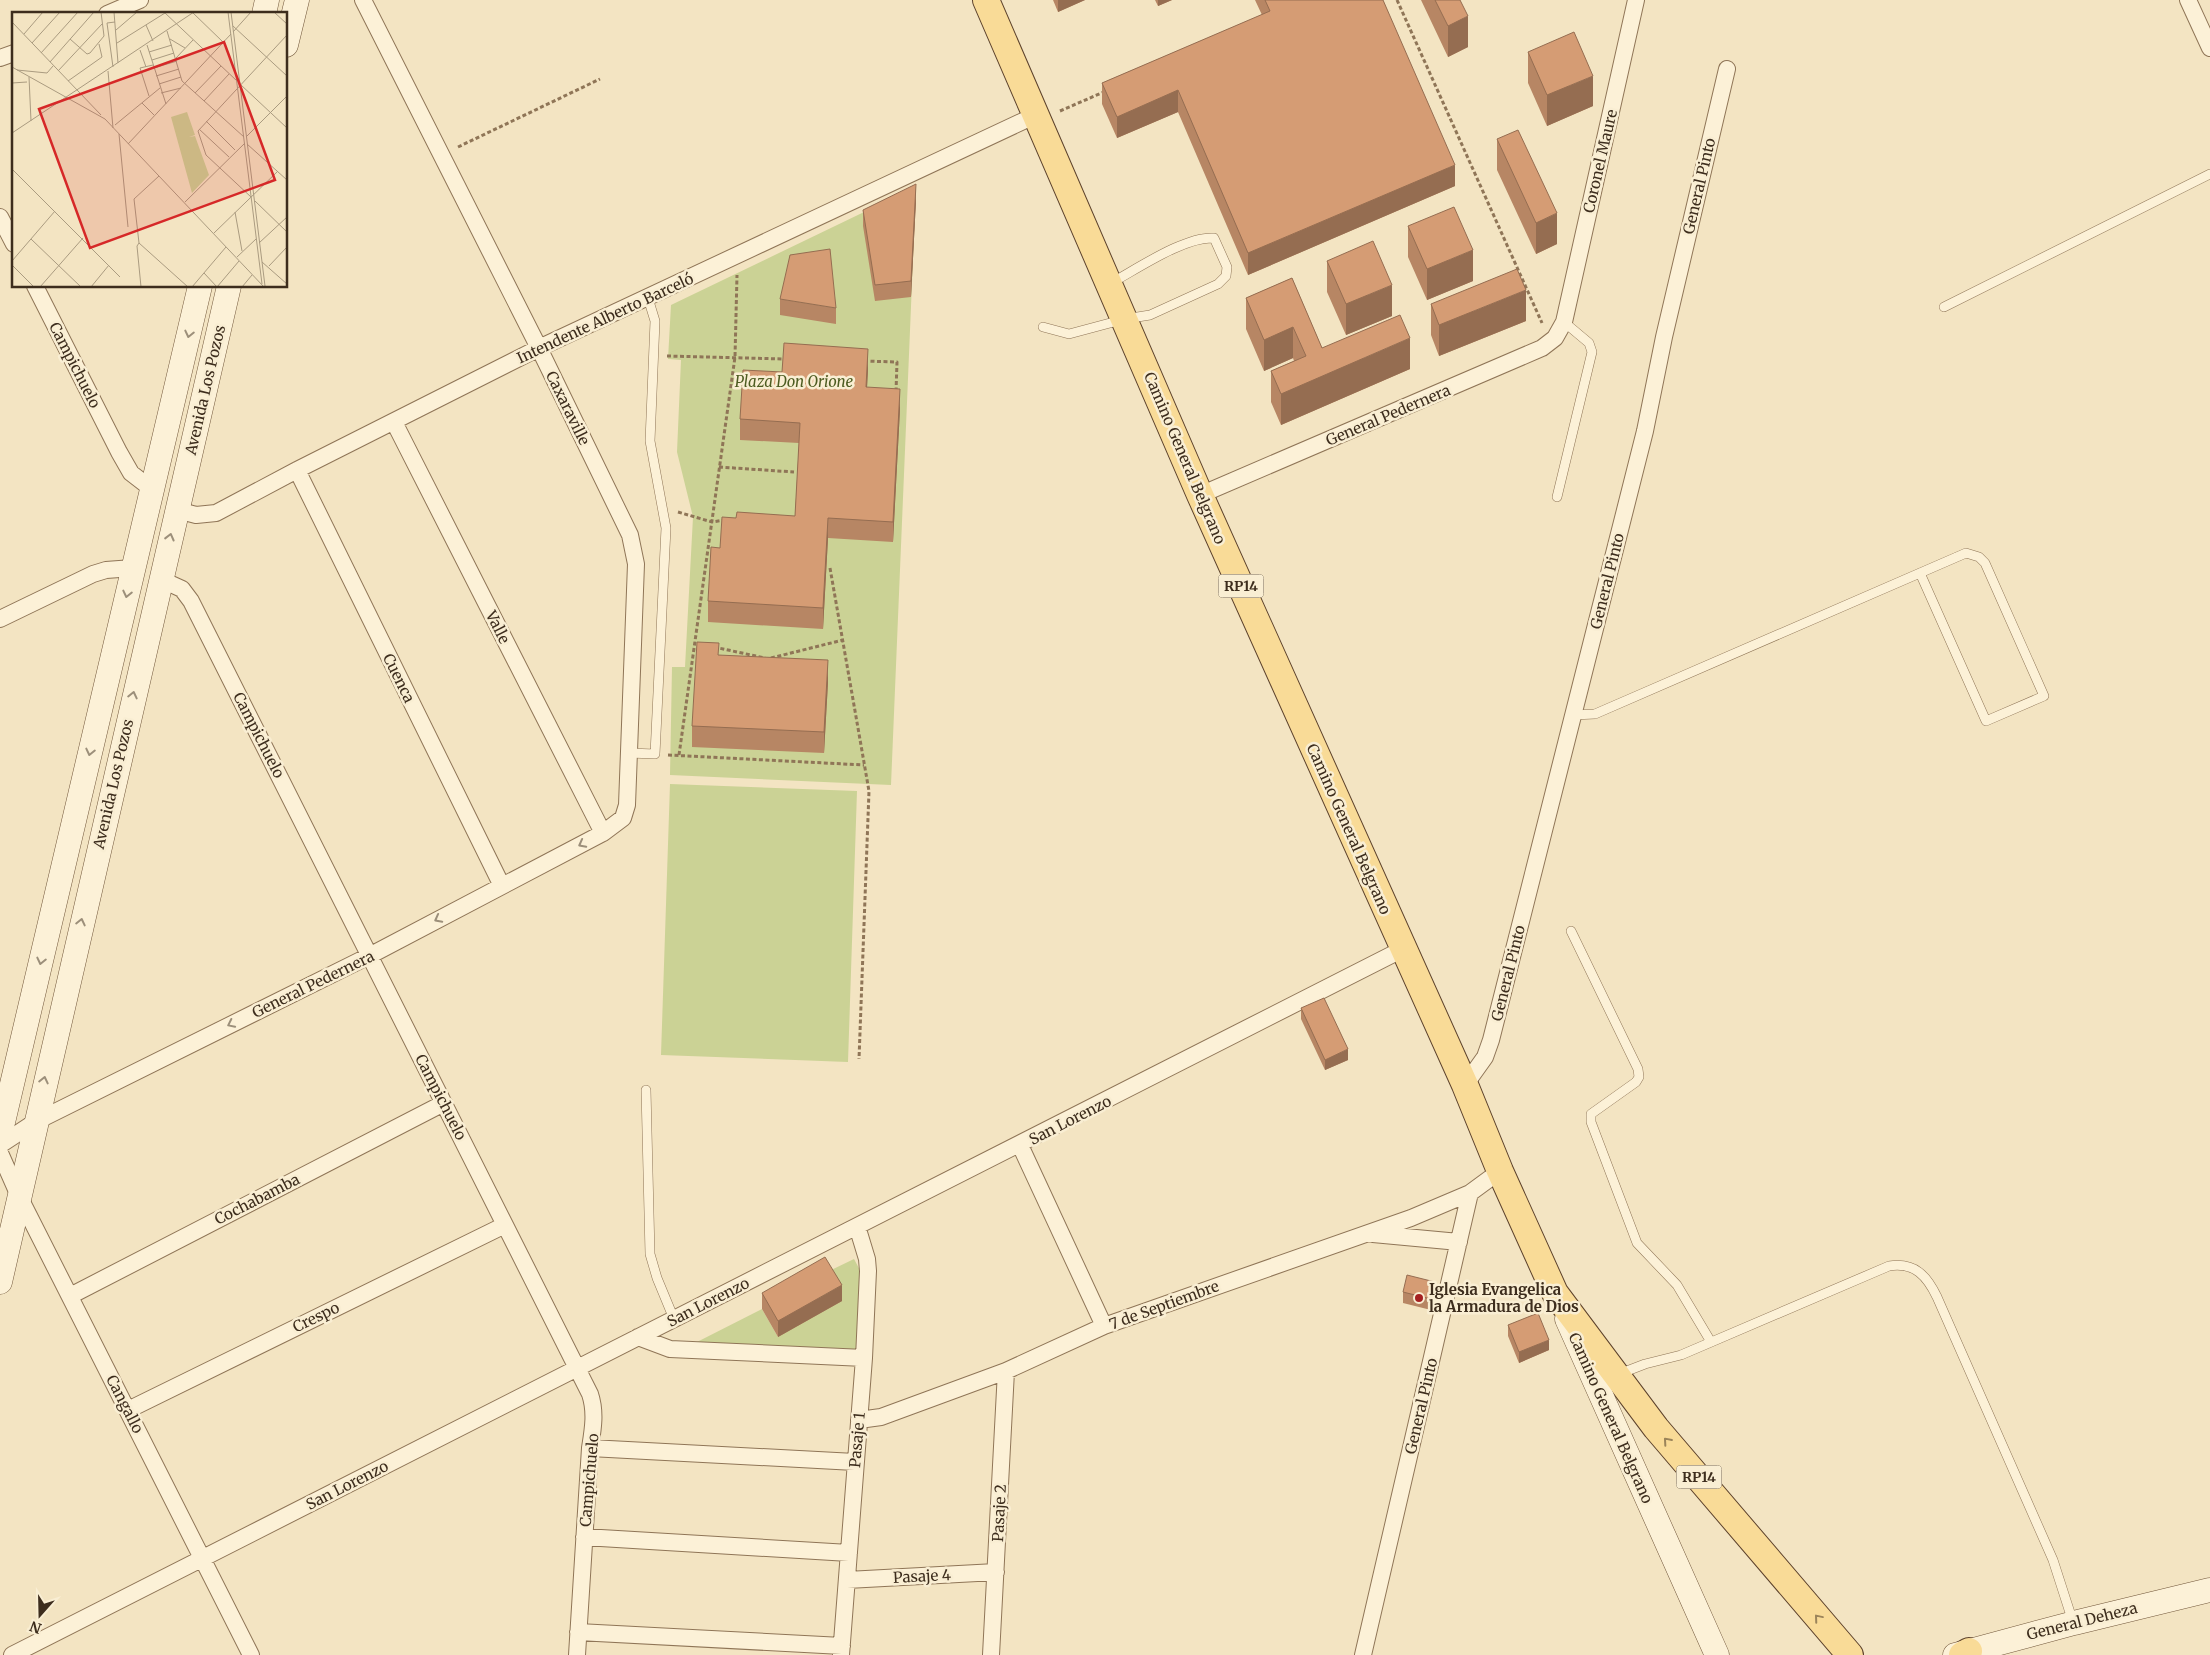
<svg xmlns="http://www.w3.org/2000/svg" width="2210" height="1655" font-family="Merriweather,serif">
	<rect width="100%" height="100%" fill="#f3e4c2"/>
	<path fill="#cbd295" d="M916,187L891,785L670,775L672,667H685L693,517L677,452L681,360L668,359L671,305Z
		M670,784L857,791L848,1062L661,1055Z
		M854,1259L861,1272L856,1351L695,1343L762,1309L778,1337L825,1273Z"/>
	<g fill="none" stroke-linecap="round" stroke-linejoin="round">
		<g stroke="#8f7557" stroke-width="10">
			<path id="lane" d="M1944,307L2210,174
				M1043,327L1069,334L1125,319L1150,315L1218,284L1226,276L1227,267L1214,238C1185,236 1137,269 1111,283
				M1557,497L1592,352L1589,343L1564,322
				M1573,715L1595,714L1966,553L1979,557L1985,563L2044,696L1986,721L1920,573
				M629,753L655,754L666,528L650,441L655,321L648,298
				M1571,931L1638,1069L1639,1077L1636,1082L1591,1114V1122L1637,1243L1677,1285L1711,1342
				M646,1090L650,1254L657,1278L674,1319
				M1619,1374L1645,1364L1681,1355L1889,1266C1915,1262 1927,1276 1937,1297L2053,1560L2073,1622"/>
		</g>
		<g stroke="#8f7557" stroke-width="18">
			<path id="street" d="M2188,0L2210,48
				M107,14L140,0
				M0,58L14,53
				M0,217L14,244
				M35,286L119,452L131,473L153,490
				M394,422L603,833
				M297,470L502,886
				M1200,495L1542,348L1555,338L1564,322L1636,0
				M177,510L196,515L216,513L297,470L539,348L1036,115
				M160,579L182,589L191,601L590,1394C596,1412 593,1429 590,1448L577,1655
				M0,619L93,574L106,570L133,568
				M1465,1085L1485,1057L1491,1040L1645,431L1664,337L1727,69
				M0,1145L35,1122L369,956L603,833L623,818L627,805L636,564L630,535L539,348L363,0
				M1020,1145L1104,1326
				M0,1153L19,1196L251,1655
				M1373,1234L1459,1242
				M70,1296L444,1103
				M638,1337L670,1349L864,1358
				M128,1410L505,1225
				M859,1420L881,1417L1006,1371L1104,1326L1411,1218L1470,1193
				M590,1448L855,1462
				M584,1537L849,1553
				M847,1580L996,1572
				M578,1632L842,1646
				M12,1655L1403,949
				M841,1655L864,1358L868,1271L867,1259L857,1226
				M991,1655L1006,1371
				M1363,1655L1470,1193L1500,1171"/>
		</g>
		<g stroke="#71563a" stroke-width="25">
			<path id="secondary" d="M264,14L267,0
				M286,45L297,0
				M0,1135L200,286
				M0,1282C75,950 151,618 229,286
				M1567,1319L1717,1655
				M1955,1655L2074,1623L2210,1590"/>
		</g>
		<g stroke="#5d422c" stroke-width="28">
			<path id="primary" d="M986,0L1200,495L1465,1085L1500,1171L1555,1293L1656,1428L1850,1655
				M1962,1655L1969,1651"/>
		</g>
		<path stroke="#8f7557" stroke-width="3" stroke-dasharray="4 2.5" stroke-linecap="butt" d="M1397,0L1542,323
			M1060,111L1106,91
			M458,147L600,79
			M667,356L785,359
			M864,361L897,362L896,392
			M719,467L794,472
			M678,512L712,522L725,520
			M830,568L869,791L859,1059
			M714,647L765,658
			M771,658L843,640
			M668,755L864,765
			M679,755L735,357L737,275"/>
		<use href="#lane" stroke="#fcf1d7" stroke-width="9"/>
		<use href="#street" stroke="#fcf1d7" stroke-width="16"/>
		<use href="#secondary" stroke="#fcf1d7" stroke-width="24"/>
		<use href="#primary" stroke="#f9db97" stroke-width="26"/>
	</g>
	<path fill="#b78664" d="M1053,0H1085L1058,12Z
		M1155,0H1172L1158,6Z
		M1255,0H1383L1455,186L1248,275L1178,112L1117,138L1102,104V83L1262,15Z
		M1421,0H1460L1468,47L1448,57Z
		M1528,52L1593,106L1547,126L1528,83Z
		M1497,139L1557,244L1536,254L1497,170Z
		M916,200L911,297L875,301L863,226V210Z
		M1408,226L1473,281L1427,300L1408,257Z
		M1327,261L1392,316L1346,335L1327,292Z
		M1292,278L1322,348L1410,369L1281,425L1271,402V371L1294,361L1293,358L1264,371L1246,329V298Z
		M780,299L836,308V324L780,315Z
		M1431,304L1526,321L1439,356L1431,335Z
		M868,369L867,387L900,409L893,542L828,538L823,629L708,622V601L720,548L736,518L795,516L799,443L740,440V419Z
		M719,655L828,682L824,753L692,747V726Z
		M1301,1008L1348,1060L1325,1070L1301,1019Z
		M1403,1292L1435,1293L1431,1310L1403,1303Z
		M762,1293L842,1301L778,1337L762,1309Z
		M1508,1325L1549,1350L1519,1363L1508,1336Z"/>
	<path fill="#956d51" d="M1058,0H1085L1058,12Z
		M1158,0H1172L1158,6Z
		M1468,16V47L1448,57V26Z
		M1593,76V106L1547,126V95Z
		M1178,90V112L1117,138V117Z
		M1455,165V186L1248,275V253Z
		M916,184V200L911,297V281Z
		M1557,213V244L1536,254V223Z
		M1473,250V281L1427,300V269Z
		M1392,285V316L1346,335V304Z
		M1526,290V321L1439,356V325Z
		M1293,327V358L1264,371V340Z
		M1410,338V369L1281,425V394Z
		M868,349V369L866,407V387Z
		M900,389V409L893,542V522Z
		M828,518V538L823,629V608Z
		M828,660V682L824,753V732Z
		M1348,1049V1060L1325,1070V1060Z
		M1435,1282V1293L1431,1310V1299Z
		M842,1285V1301L778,1337V1321Z
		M1549,1340V1350L1519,1363V1352Z"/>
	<path fill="#d59c74" stroke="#956d51" d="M1265,0H1383L1455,165L1248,253L1178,90L1117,117L1102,83L1270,11Z
		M1435,0H1460L1468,16L1448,26Z
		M1574,32L1593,76L1547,95L1528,52Z
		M1518,130L1557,213L1536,223L1497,139Z
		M916,184L911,281L875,285L863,210Z
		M1454,207L1473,250L1427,269L1408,226Z
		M1373,241L1392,285L1346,304L1327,261Z
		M830,249L836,308L780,299L790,255Z
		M1517,269L1526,290L1439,325L1431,304Z
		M1292,278L1322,348L1400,315L1410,338L1281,394L1271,371L1306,356L1293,327L1264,340L1246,298Z
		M784,343L868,349L866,387L900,389L893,522L828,518L823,608L708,601L711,547L720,548L722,517L736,518L737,512L795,516L800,423L740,419L743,370L782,372Z
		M697,642L719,643L718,655L828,660L824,732L692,726Z
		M1324,998L1348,1049L1325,1060L1301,1008Z
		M825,1257L842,1285L778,1321L762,1293Z
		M1407,1275L1435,1282L1431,1299L1403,1292Z
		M1538,1313L1549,1340L1519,1352L1508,1325Z"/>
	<defs><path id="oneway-chevron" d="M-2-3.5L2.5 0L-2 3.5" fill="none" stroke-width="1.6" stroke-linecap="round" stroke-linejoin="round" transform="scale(1.25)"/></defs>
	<g stroke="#9c8f7a">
		<use href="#oneway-chevron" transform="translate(189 334) rotate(103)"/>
		<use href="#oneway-chevron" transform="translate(170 537) rotate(-76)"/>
		<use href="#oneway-chevron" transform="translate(127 594) rotate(103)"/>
		<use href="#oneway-chevron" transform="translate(133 695) rotate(-77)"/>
		<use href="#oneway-chevron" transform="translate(90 752) rotate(103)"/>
		<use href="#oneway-chevron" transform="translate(582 844) rotate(152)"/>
		<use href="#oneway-chevron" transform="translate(438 919) rotate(152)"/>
		<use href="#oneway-chevron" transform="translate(81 922) rotate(-77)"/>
		<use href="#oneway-chevron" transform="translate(41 961) rotate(103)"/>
		<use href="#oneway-chevron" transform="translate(231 1024) rotate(154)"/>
		<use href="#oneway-chevron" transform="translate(44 1080) rotate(-77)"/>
	</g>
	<g stroke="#9b845a">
		<use href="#oneway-chevron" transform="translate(1667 1441) rotate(-131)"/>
		<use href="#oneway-chevron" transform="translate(1818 1618) rotate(-130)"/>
	</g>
	<circle fill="#a52021" stroke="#f9eed3" stroke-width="2" cx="1419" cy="1298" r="5"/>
	<g text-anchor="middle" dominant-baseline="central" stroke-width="5" stroke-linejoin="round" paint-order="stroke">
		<g fill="#f9eed3" stroke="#756754" stroke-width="1">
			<rect x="1218.5" y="574.5" width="45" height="23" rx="4"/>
			<rect x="1676.5" y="1465.5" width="45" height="23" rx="4"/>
		</g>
		<g font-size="14" font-weight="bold" fill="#3d2d1d">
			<text x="1241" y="586">RP14</text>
			<text x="1699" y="1477">RP14</text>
		</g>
		<g font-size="15" fill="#3d2d1d" stroke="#f9eed3">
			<text transform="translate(1600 161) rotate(-77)">Coronel Maure</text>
			<text transform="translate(1699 186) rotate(-77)">General Pinto</text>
			<text transform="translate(605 318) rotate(-25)">Intendente Alberto Barceló</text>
			<text transform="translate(75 365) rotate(63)">Campichuelo</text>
			<text transform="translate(205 390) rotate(-77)">Avenida Los Pozos</text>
			<text transform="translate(568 408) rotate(64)">Caxaraville</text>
			<text transform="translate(1388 415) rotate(-23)">General Pedernera</text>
			<text transform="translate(1185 458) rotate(67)">Camino General Belgrano</text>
			<text transform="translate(1607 581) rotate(-76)">General Pinto</text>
			<text transform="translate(498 627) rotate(63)">Valle</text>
			<text transform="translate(399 678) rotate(64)">Cuenca</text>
			<text transform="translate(259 735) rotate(63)">Campichuelo</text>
			<text transform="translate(113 784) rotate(-77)">Avenida Los Pozos</text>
			<text transform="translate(1349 829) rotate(66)">Camino General Belgrano</text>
			<text transform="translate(1508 973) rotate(-76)">General Pinto</text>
			<text transform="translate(313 984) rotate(-26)">General Pedernera</text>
			<text transform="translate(441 1097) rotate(63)">Campichuelo</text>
			<text transform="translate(1070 1120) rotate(-27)">San Lorenzo</text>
			<text transform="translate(257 1199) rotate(-27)">Cochabamba</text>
			<text transform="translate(708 1302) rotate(-27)">San Lorenzo</text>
			<text transform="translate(1164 1305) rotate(-20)">7 de Septiembre</text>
			<text transform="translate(316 1317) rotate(-26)">Crespo</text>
			<text transform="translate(125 1404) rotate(63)">Cangallo</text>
			<text transform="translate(1421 1406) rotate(-77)">General Pinto</text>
			<text transform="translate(1611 1418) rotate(66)">Camino General Belgrano</text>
			<text transform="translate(857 1440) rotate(-85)">Pasaje 1</text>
			<text transform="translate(589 1480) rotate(-85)">Campichuelo</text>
			<text transform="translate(347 1485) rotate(-27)">San Lorenzo</text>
			<text transform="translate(999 1513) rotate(-87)">Pasaje 2</text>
			<text transform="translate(922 1576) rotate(-3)">Pasaje 4</text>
			<text transform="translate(2082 1621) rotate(-14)">General Deheza</text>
		</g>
		<g font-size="15" font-style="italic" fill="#4d5c21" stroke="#f9eed3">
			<text x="794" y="381">Plaza Don Orione</text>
		</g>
		<g font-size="15" font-weight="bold" fill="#3d2d1d" stroke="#f9eed3" text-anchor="start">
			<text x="1429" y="1289">Iglesia Evangelica<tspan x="1429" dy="17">la Armadura de Dios</tspan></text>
		</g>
	</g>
	<g transform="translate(12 12)">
		<rect width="275" height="275" fill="#f3e4c2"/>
		<path d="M175,100L183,123L177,125L183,124L197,163L180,181L159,105Z" fill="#cbd295"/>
		<path fill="none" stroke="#aa9b80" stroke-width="1" d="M102,0L106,51M152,0L225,69M180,0L211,30M216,0L250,272M219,0L253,274M262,0L275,12M0,10L89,103M134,13L141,29M221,14L275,64M104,18L125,0M155,19L170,69L232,125M221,20L239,0M12,22L31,0M58,27L75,42L78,41L92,24L89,0M158,27L173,36M20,31L48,0M105,31L153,1M135,33L154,92M128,38L134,55M137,40L160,33M29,41L66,0M164,46L181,28M140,48L162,41M38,50L82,0M0,55L93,107L252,275M101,55L95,11L103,10M142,56L165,49M5,58L35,61L41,54M46,59L90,12M96,59L101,116M144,64L167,57M17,65L19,109M56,69L90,45L87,32M0,71L15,70M147,72L169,65M229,73L275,116M149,81L169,76M183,81L209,54M137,84L128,56L141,53M192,89L217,62M130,91L142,103M194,109L223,138M103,113L148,76M187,117L217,145M0,121L182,0M107,122L116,215M234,125L275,84M116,132L219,22M235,132L275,168M0,157L108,265M147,164L122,187L127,231L176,275M239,185L194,143L186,119L275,23M243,189L275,220M173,190L233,131M223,200L230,239M202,221L266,159M19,227L69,275M127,231L125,234L129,275M247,231L275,205M225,245L244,227M0,249L43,199M250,250L275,272M0,253L22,275M257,254L275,235M192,261L205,275M28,275L71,226M79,275L97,253M180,275L214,235M205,275L227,249M230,275L240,263"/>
		<path fill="#d62828" fill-opacity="0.15" stroke="#d62828" stroke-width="2.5" d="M212,30L263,168L78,236L27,97Z"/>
		<rect width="275" height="275" fill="none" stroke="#3d2d1d" stroke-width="2.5"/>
	</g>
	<g transform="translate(40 1615) rotate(200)" stroke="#f9eed3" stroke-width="4" paint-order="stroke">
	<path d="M0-4L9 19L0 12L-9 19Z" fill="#3d2d1d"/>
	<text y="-8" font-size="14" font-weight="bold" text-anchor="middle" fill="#3d2d1d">N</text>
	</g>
</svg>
